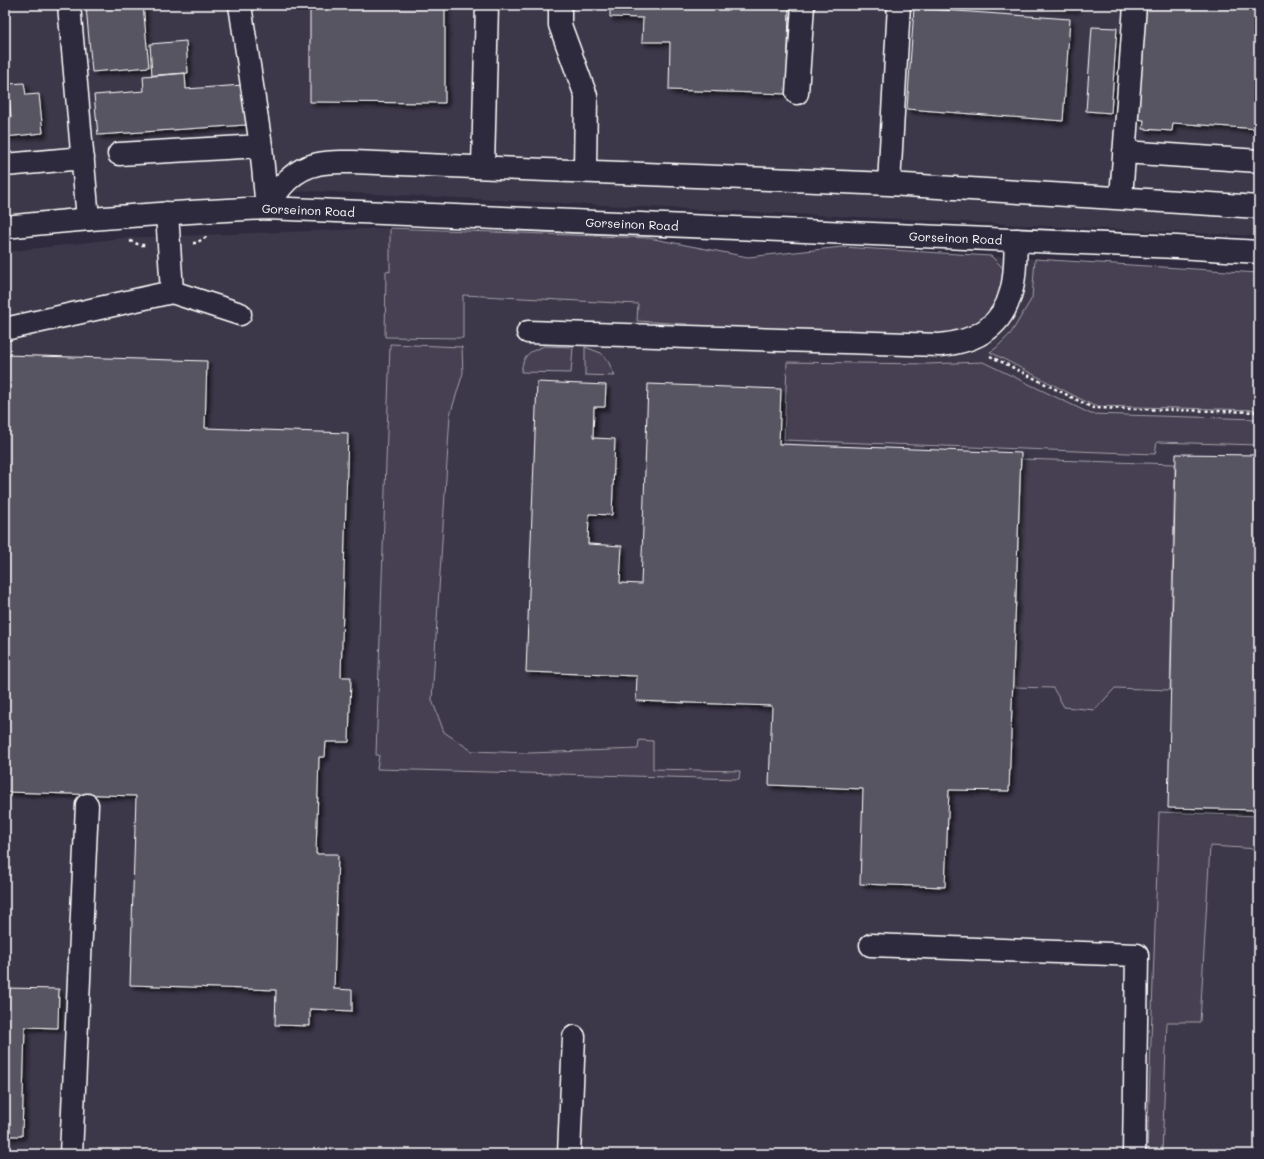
<svg xmlns="http://www.w3.org/2000/svg" width="1264" height="1159" font-family="Mali,sans-serif">
	<defs>
		<filter id="shadow"><feDropShadow dx="3.5" dy="3.5" stdDeviation="2" flood-color="#0009"/></filter>
	</defs>
	<rect width="100%" height="100%" fill="#2f2a3d"/>
	<filter id="ink" filterUnits="userSpaceOnUse"><feTurbulence type="fractalNoise" baseFrequency=".025" numOctaves="2"/><feDisplacementMap in="SourceGraphic" scale="8" xChannelSelector="R" yChannelSelector="G"/><feConvolveMatrix kernelMatrix="1 2 1 2 8 2 1 2 1" color-interpolation-filters="sRGB"/></filter>
	<g filter="url(#ink)">
		<path fill="#3c3749" d="M5,5H1259V236L310,191L232,196L5,217Z
			M390,228L649,238L748,257L842,247L1259,273V1154H5V252L122,238Z"/>
		<path fill="#464152" stroke="#a2a0a8" d="M390,228L649,238L748,257L842,247L991,256L1004,269L1000,309L958,337L687,330V324L637,321L638,304L463,295V338L385,337L386,271L390,272Z
			M1035,259L1259,273V410L1094,406L990,352L996,348L1011,333L1032,298Z
			M390,344L462,347L463,373L450,415L432,700L444,732L472,751L530,753L638,749L639,740L653,741V769L740,771L739,779L377,769L379,755H376Z
			M544,346L573,347L571,373L521,372C524,353 528,353 544,346Z
			M585,347L601,353L609,363L615,376L585,375Z
			M787,362L927,364L983,362L1091,414L1259,419V445L1157,442L1155,454L784,440Z
			M1021,459L1175,464L1170,690L1115,688L1095,710L1064,707L1053,688L1013,687Z
			M1159,812L1259,816V849L1210,846L1200,1022H1167L1162,1154H1147Z"/>
		<path fill="#595564" stroke="#fff" filter="url(#shadow)" d="M102,5H143L149,67L92,72L86,7Z
			M310,5H445V103L310,102Z
			M610,5H789L787,94L669,90L670,42H642L643,18L610,17Z
			M1006,5H1076V9Z
			M1145,5H1259V129L1173,123L1172,131L1143,129L1144,120L1136,119Z
			M914,8L1070,19L1063,121L907,109Z
			M1092,27L1117,28L1111,113L1086,111Z
			M186,41L188,73L152,76L150,44Z
			M185,73L186,89L243,85L246,125L98,135L94,95L144,91L143,76Z
			M24,83L26,95L39,94L43,133L5,137V118L11,117L8,84Z
			M5,355L207,361L205,428L348,433L341,677H351L349,742H326L325,757H319L316,854H338L334,989L352,990V1011L310,1009V1026L275,1025L276,990L130,985L136,796L5,792Z
			M537,382L606,385L605,407H594L593,438L615,439L612,515L589,514L588,544L622,546L620,583L641,584L648,384L781,389L779,444L1021,453L1009,791L949,790L945,887L860,884L863,789L769,785L772,706L636,701L637,676L526,672Z
			M1176,454L1259,455V810L1168,808Z
			M5,988L59,989L58,1028L25,1027L22,1136H5Z"/>
		<g fill="none" stroke-linecap="round" stroke-linejoin="round">
			<g stroke="#fff" stroke-width="25">
				<path id="minor" d="M69,5L88,219
					M240,5L261,146L267,208
					M560,5V25L586,96L585,171
					M797,93L803,5
					M1124,152L1259,161
					M119,154L261,146
					M5,165L83,158
					M483,167L487,5
					M889,184L899,5
					M1121,198L1135,5
					M267,208C279,187 293,169 318,164C329,161 341,162 353,162L889,184L1259,207
					M167,213L172,292
					M5,329L172,292L240,314
					M528,332L940,345C974,342 1002,328 1011,292C1016,276 1015,257 1016,240
					M871,945L1137,955L1134,1154
					M71,1154L87,805
					M569,1154L574,1037"/>
			</g>
			<g stroke="#fff" stroke-width="25">
				<g id="major">
					<path id="s1" d="M5,227C92,218 179,212 267,208L1177,247L1259,252"/>
				</g>
			</g>
			<path stroke="#fff" stroke-width="2.5" stroke-dasharray="3 3" stroke-linecap="butt" d="M130,241L140,245H146
				M193,243H196L208,236
				M990,356L1093,408L1259,412"/>
			<use href="#minor" stroke="#2f2a3d" stroke-width="22"/>
			<use href="#major" stroke="#2f2a3d" stroke-width="22"/>
		</g>
	</g>
	<g text-anchor="middle" dominant-baseline="central" stroke-width="4" stroke-linejoin="round" paint-order="stroke">
		<g font-size="12" fill="#fff" stroke="#2f2a3d">
			<text stroke="none"><textPath href="#s1" startOffset="304">Gorseinon Road</textPath></text>
			<text stroke="none"><textPath href="#s1" startOffset="628">Gorseinon Road</textPath></text>
			<text stroke="none"><textPath href="#s1" startOffset="952">Gorseinon Road</textPath></text>
		</g>
	</g>
	<rect width="1264" height="1159" fill="none" stroke="#2f2a3d" stroke-width="20"/>
	<rect x="10" y="10" width="1244" height="1139" fill="none" stroke="#fff" stroke-width="1.5" filter="url(#ink)"/>
</svg>
